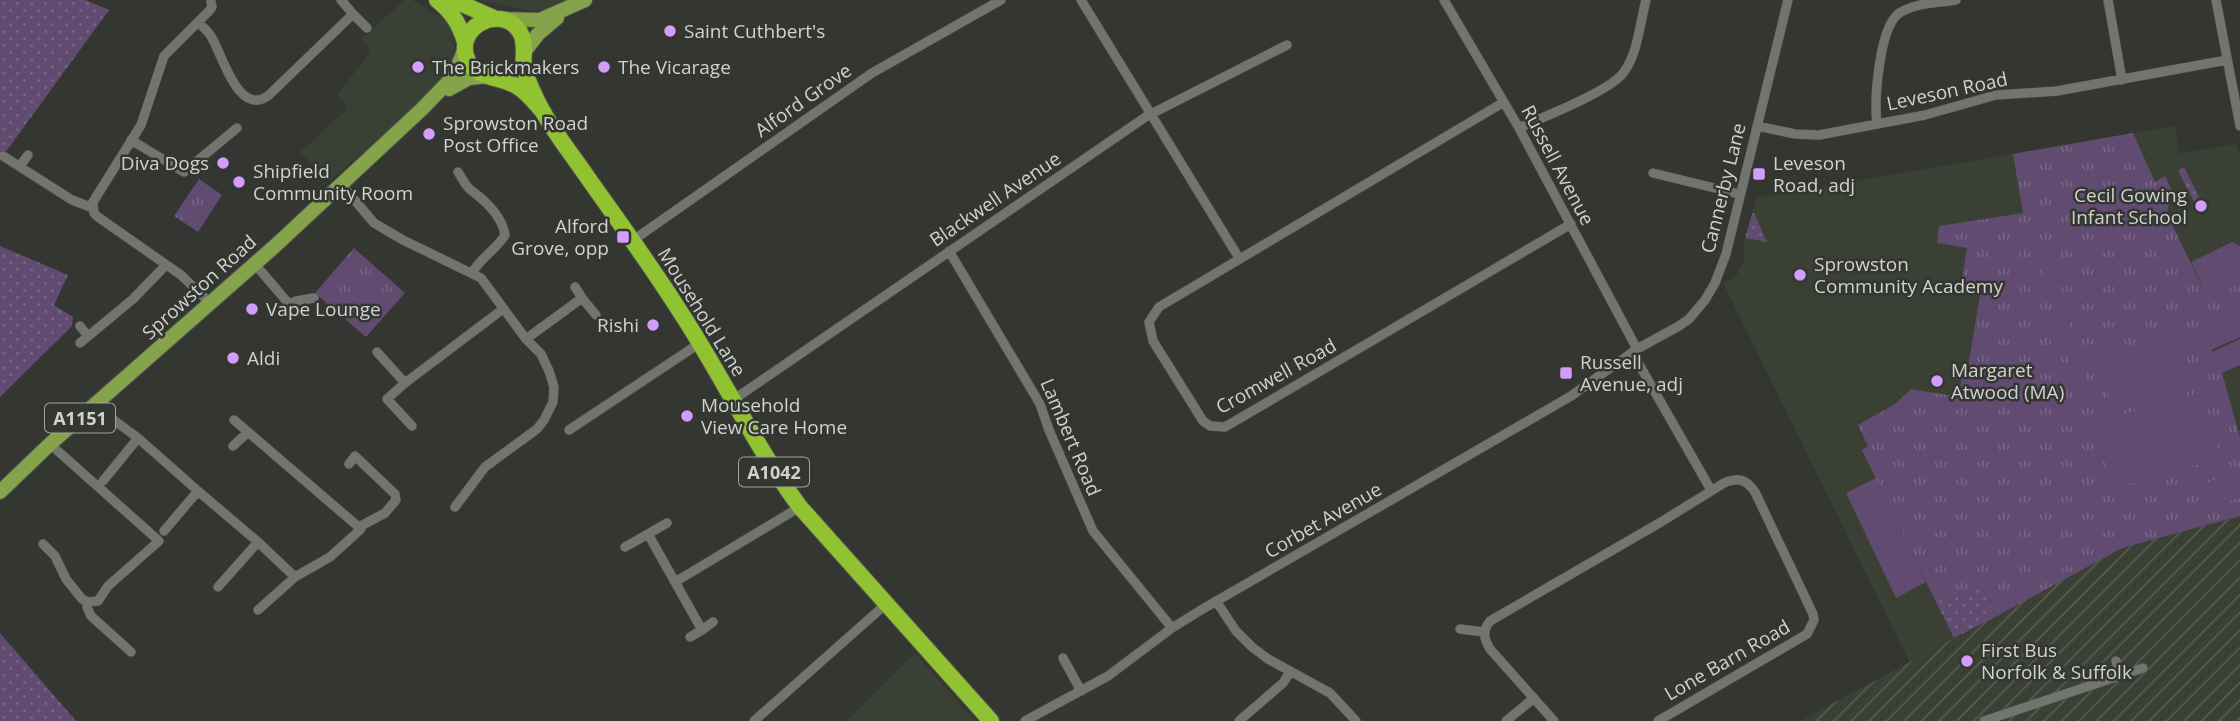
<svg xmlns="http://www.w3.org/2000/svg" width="2240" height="721" font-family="'Open Sans',sans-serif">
	<defs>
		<pattern id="industrial-furrows" width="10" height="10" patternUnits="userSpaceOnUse" patternTransform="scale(1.75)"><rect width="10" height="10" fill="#3b4035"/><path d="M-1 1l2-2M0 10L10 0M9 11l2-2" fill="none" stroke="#565b51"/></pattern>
		<pattern id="grass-tufts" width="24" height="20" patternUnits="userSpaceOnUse" patternTransform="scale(1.75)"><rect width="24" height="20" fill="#614b71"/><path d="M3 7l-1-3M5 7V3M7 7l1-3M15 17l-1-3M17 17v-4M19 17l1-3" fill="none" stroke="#776484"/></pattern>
		<pattern id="garden-dots" width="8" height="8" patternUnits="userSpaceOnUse" patternTransform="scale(1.75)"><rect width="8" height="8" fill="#614b71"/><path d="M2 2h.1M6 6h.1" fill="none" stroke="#776484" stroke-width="1.8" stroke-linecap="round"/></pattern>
	</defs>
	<rect width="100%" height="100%" fill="#343631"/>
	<path fill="#3b4035" d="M405,0H412L447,21L452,28L454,49L449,79L329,181L300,152L348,108L337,95L371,51L361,39Z
		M478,0H566L548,11L538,12Z
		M2175,126L2179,154L2235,144L2240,153V516L2122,548L1910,663L1723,283L1736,277L1744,259V244L1756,198Z
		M915,653L975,721H847Z"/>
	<path fill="url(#industrial-furrows)" d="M2240,516V721H1800L2122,548Z"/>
	<path fill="url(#grass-tufts)" d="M2133,133L2155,182L2165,176L2172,190L2167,214L2202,286L2240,267V311L2202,329L2222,373L2240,437V516L2122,548L1997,616L1980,586L1938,606L1862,450L1868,446L1858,425L1895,404L1911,389L1959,397L1962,373L1969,362L1980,295L1975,288L1966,287L1962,279L1967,248L1937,243L1939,226L2023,213L2013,154Z
		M199,179L222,195L198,232L174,216Z
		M354,248L405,293L366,337L315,293Z"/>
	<path fill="#614b71" d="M2232,242L2240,246V269L2203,287L2191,262Z
		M2051,264L2091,398L2081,400L2040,265Z
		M2240,311V337L2211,350L2202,329Z
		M2179,336L2193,387L2113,410L2098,359Z
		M2240,339V365L2222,373L2212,352Z
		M2202,392L2221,458L2114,488L2095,422Z
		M2240,473V498L2209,507L2202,484Z
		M1876,478L1926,582L1896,598L1846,493Z"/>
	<path fill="url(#garden-dots)" d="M0,0H85L109,10L0,160Z
		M2184,167L2201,201L2195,204L2178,170Z
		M1754,213L1767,242L1745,238L1752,214Z
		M0,246L68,275L54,305L73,317L72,326L0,397Z
		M1980,586L1997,616L1954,638L1938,606Z
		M0,633L76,721H0Z"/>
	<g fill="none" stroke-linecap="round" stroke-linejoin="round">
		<g stroke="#51534f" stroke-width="10">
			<path id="street" d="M341,0L353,14
				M1081,0L1239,258
				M1444,0L1519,128L1637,349
				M2108,0L2122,80
				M2216,0L2240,126
				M198,22C203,27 209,32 212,38C223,57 239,118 269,95L353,14L367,28
				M1504,102L1159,307L1149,322L1153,341L1203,421L1210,426L1225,427L1571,224
				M1877,124C1874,100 1879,30 1898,14C1912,3 1939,3 1956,0
				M1757,126L1795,134L1819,135L1925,115L1996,95L2057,91L2227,60
				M1519,128C1543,117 1611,91 1624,72C1638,53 1640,22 1646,0
				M131,140L184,172L237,128
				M3,156L72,200L93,208
				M20,166L28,155
				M458,172C462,178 466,187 472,191C487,202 502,216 505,235C496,250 481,257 472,273
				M1653,173L1739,194
				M341,184L374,223L403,240L481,278L526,339L541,354L549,371L554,387L553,402L544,420L537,429L485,467L455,507
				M632,241L872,73L1001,0
				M949,251L1040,404L1049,430L1093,531L1172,628
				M254,263L289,304L296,301L314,298
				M582,298L596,315
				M210,303L181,275L98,217L94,213L93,202L141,125L164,56L209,11L212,7L211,2
				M80,326L88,336
				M526,339L582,298L575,287
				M80,343L133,299L166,265
				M377,352L405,383
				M1632,352L1711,490
				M733,400L1147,116L1287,45
				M97,403L115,421L138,438L103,481
				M234,420L248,432
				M412,426L387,399L405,383L503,309
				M569,430L700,343
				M138,438L198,491L164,531
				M50,444L159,541L108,586L98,601L88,602
				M233,446L248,432L361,529L330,557L295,577
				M349,464L355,456L395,494L396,500L385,513L359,527
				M198,491L258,542L218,587
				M648,534L667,523
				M43,544L55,556L66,579L82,599L88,602L87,607L91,616L131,652
				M625,547L648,534L675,582L800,507
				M675,582L702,630L690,637
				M1216,601L1236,631L1252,647L1268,659L1330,693L1356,721
				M258,610L295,577L258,542
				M1460,629L1484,632
				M702,630L713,622
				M1063,658L1081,691
				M2116,661L2121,676
				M754,721L886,604
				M1025,721L1108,676L1172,628L1201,610L1571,396L1637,349L1679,326L1689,319L1705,300L1715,283L1726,254L1788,0
				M1239,721L1283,683L1290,672
				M1506,721L1534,698
				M1554,721L1490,649C1484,639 1482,631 1490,621L1661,522L1724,483C1738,477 1746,479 1755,492L1813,614L1814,620L1807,634L1658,721
				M1984,721L2143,668"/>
		</g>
		<g stroke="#51534f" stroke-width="16">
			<path id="primary" d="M501,19L540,20L585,0
				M525,51L538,34L557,18
				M449,89L469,78L490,76
				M0,492L50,444L275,246L422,109L454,76L465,48"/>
		</g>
		<g stroke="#51534f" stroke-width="18">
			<path id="highway" d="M437,0C452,12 459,23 465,42
				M453,0L494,18
				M544,113C536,104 529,94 518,87C502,76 478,80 468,61C452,28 501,2 520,32C527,44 522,56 524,68C528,83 536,99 543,112C556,135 573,156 588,178C619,222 652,267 681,313C723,377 754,445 800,507L991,721"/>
		</g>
		<use href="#street" stroke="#72756f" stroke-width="9"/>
		<use href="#primary" stroke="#85a34a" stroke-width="14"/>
		<use href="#highway" stroke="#91c231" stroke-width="16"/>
	</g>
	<g fill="#d49cfc" stroke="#343631" stroke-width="2.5">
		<circle cx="670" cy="31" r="7"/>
		<circle cx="418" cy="67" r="7"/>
		<circle cx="604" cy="67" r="7"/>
		<circle cx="429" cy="134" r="7"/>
		<circle cx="223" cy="163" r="7"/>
		<rect x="1752" y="167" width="14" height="14" rx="3.5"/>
		<circle cx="239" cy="182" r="7"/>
		<circle cx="2201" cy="206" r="7"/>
		<rect x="616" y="230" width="14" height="14" rx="3.5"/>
		<circle cx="1800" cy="275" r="7"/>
		<circle cx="252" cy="309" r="7"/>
		<circle cx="653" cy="325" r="7"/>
		<circle cx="233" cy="358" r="7"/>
		<rect x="1559" y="366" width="14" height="14" rx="3.5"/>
		<circle cx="1937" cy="381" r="7"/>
		<circle cx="687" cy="416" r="7"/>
		<circle cx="1967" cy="661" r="7"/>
	</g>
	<g text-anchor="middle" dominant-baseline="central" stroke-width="5" stroke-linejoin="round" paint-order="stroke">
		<g fill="#343631" stroke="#a1a39f" stroke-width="2">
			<rect x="45" y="403.5" width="70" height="29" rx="5"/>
			<rect x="739" y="457.5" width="70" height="29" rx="5"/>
		</g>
		<g font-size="18" font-weight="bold" fill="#d0d2ce">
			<text x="80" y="418">A1151</text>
			<text x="774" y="472">A1042</text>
		</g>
		<g font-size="19" fill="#d0d2ce" stroke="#343631" text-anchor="start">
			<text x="684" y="31">Saint Cuthbert's</text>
			<text x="432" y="67">The Brickmakers</text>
			<text x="618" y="67">The Vicarage</text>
			<text x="443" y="123">Sprowston Road<tspan x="443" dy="22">Post Office</tspan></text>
			<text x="209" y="163" text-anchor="end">Diva Dogs</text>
			<text x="1773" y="163">Leveson<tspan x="1773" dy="22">Road, adj</tspan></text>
			<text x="253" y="171">Shipfield<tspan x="253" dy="22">Community Room</tspan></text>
			<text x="2187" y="195" text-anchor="end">Cecil Gowing<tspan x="2187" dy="22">Infant School</tspan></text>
			<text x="609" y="226" text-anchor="end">Alford<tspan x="609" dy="22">Grove, opp</tspan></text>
			<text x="1814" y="264">Sprowston<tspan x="1814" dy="22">Community Academy</tspan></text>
			<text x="266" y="309">Vape Lounge</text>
			<text x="639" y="325" text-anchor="end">Rishi</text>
			<text x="247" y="358">Aldi</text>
			<text x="1580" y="362">Russell<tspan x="1580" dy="22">Avenue, adj</tspan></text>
			<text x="1951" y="370">Margaret<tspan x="1951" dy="22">Atwood (MA)</tspan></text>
			<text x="701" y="405">Mousehold<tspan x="701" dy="22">View Care Home</tspan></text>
			<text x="1981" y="650">First Bus<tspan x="1981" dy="22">Norfolk &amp; Suffolk</tspan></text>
		</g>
		<g font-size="19" fill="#d0d2ce" stroke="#343631">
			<text transform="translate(1947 91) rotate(-12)">Leveson Road</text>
			<text transform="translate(803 100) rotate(-35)">Alford Grove</text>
			<text transform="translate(1558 165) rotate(62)">Russell Avenue</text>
			<text transform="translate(1723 188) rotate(-76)">Cannerby Lane</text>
			<text transform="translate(995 199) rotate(-34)">Blackwell Avenue</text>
			<text transform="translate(199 287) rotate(-42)">Sprowston Road</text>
			<text transform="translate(702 312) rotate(58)">Mousehold Lane</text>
			<text transform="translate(1276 376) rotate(-29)">Cromwell Road</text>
			<text transform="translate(1071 437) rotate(67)">Lambert Road</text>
			<text transform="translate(1323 520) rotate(-30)">Corbet Avenue</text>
			<text transform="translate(1727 660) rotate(-30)">Lone Barn Road</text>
		</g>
	</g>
</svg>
